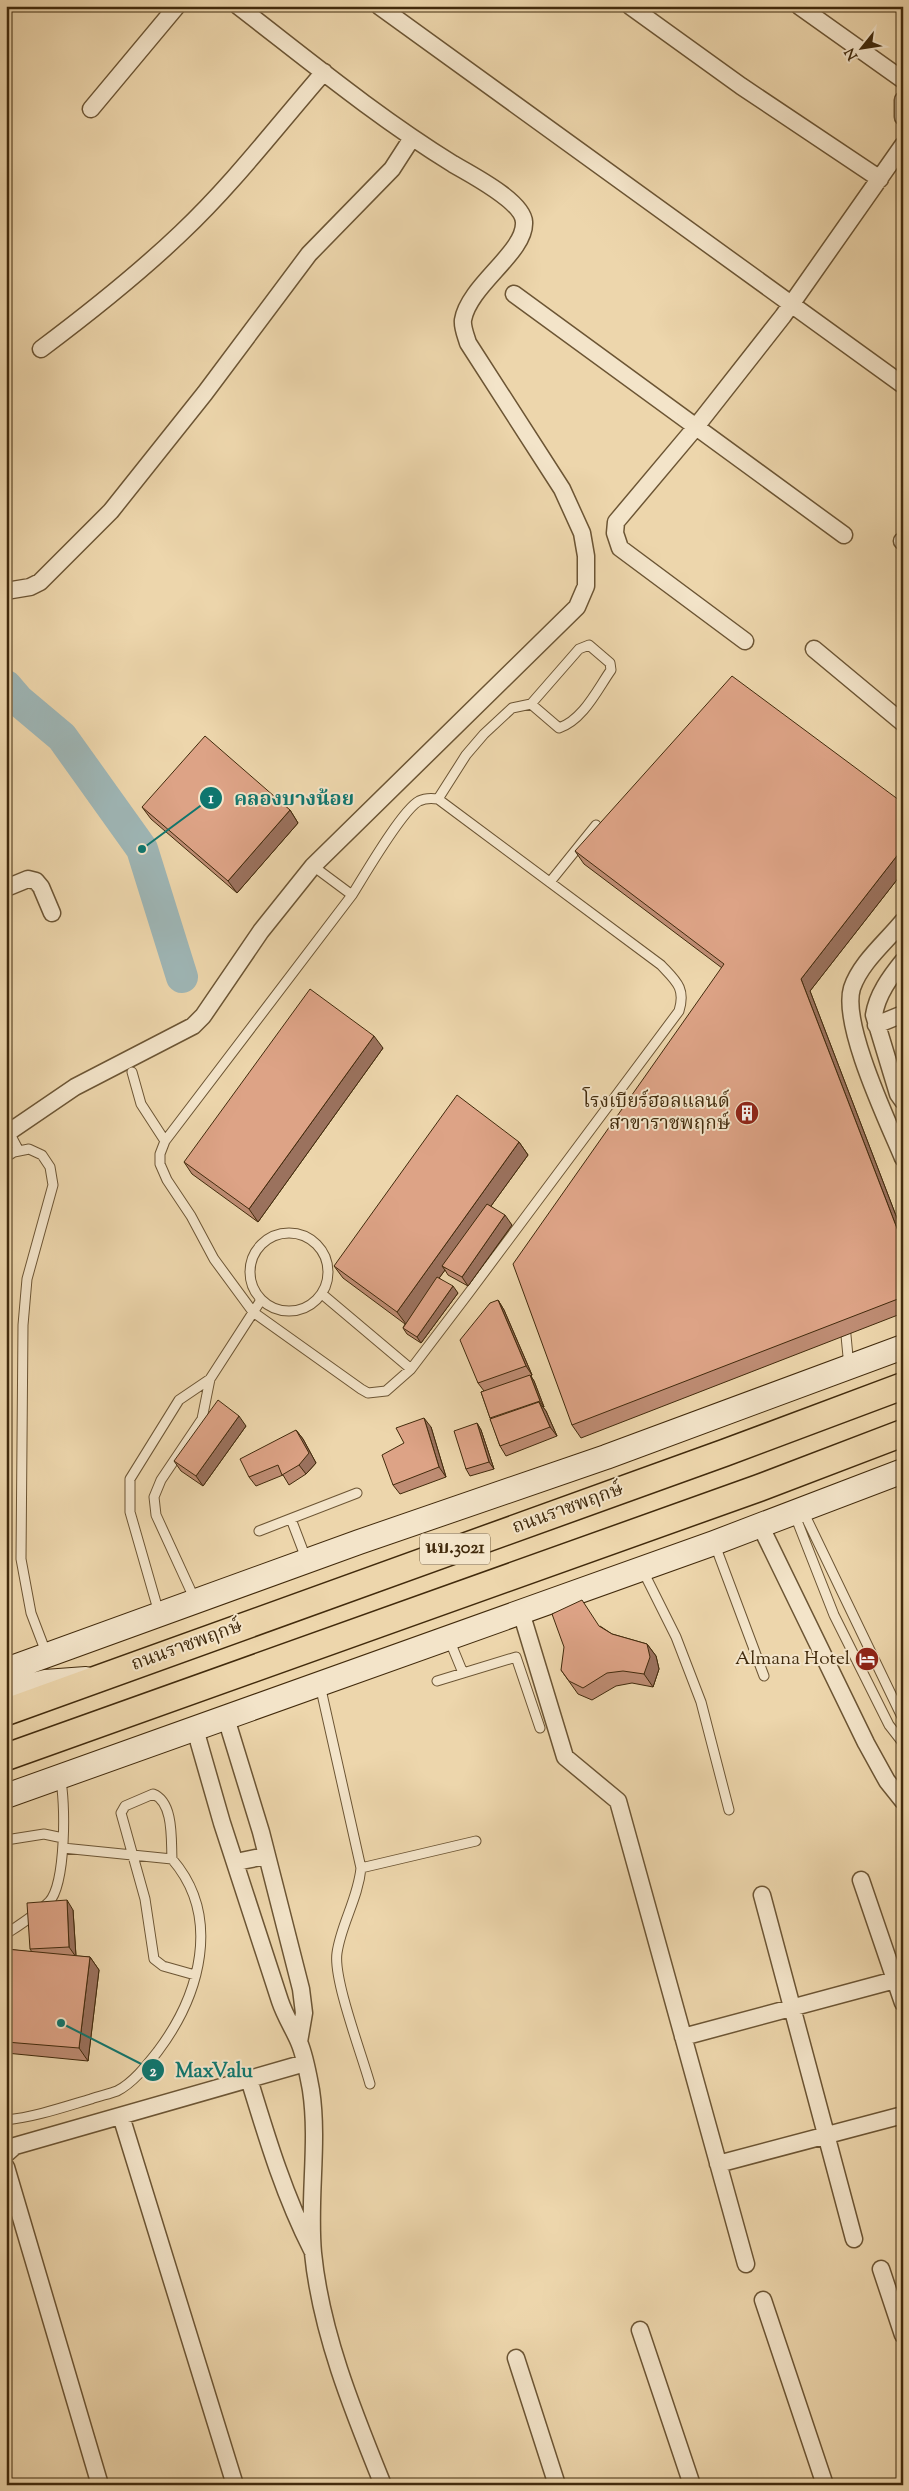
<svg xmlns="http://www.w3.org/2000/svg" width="909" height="2491" font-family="'Sorts Mill Goudy','Noto Serif Thai',serif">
	<rect width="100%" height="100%" fill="#edd6ac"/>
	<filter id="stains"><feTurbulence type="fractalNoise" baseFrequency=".004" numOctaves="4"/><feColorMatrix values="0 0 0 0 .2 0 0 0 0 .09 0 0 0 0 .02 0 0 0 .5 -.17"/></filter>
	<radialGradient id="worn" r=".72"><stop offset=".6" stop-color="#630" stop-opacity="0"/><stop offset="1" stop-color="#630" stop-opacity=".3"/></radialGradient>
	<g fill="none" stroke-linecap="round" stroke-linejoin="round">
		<path stroke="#9eb6b6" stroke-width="32" d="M6,686L18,700L62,737L142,849L182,977"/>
		<g stroke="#6c5534" stroke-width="11">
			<path id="lane" d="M438,799L466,755L484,734L512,708L531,704L559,728C583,720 597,690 611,670L610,663L589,645L579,649L531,704
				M313,866L352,895C364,876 402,810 419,801C425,798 432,798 438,799L661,965C676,981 686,988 679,1011L468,1294L411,1369L386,1391L368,1393L361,1389L253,1312L214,1259L191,1216L167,1180L160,1164V1154L165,1141L352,895
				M550,882L596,825
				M132,1072L141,1104L165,1141
				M9,1132L19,1151
				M6,1157L14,1152L29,1149L42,1155L50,1167L53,1185L27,1279L23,1325L21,1559L31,1613L47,1655
				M250 1272a39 39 0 1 1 78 0a39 39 0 1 1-78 0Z
				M322,1294L411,1369
				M845,1325L849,1367
				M802,1509L903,1719
				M794,1513L834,1615L889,1725L903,1743
				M291,1519L307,1561
				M259,1531L357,1493
				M715,1545L764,1676
				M642,1569L676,1637L701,1702L729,1810
				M195,1600L156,1515L154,1497L161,1480L202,1419L210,1379L261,1300
				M159,1613L130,1512V1479L179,1400L210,1379
				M449,1639L463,1673
				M437,1681L516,1657L540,1728
				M320,1685L361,1868C358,1899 341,1924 337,1953C333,1979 362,2055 370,2084
				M6,1840L44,1834L63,1838
				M172,1859C171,1840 174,1802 153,1794L125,1806L121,1813L145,1899L154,1959L163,1966L195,1975
				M361,1868L476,1841
				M6,1934C21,1924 37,1914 49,1902C66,1884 66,1800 60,1777
				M6,2120C35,2117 64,2107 91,2099C99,2096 109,2094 117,2091C133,2083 147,2065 158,2051C200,1995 222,1917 172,1859L63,1848"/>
		</g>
		<g stroke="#6c5534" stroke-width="19">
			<path id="street" d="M379,6L903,385
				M630,6L741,86L880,179
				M799,6L903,80
				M903,100V117
				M91,109L177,6
				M514,294L844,535
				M41,349C89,313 137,275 181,233C233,184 277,126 324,72
				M902,541L903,542
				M6,591L30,587L40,582L111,511L205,393L309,254L392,169L412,138
				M745,641L620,548L615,533L616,522L695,428L783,316L903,145
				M814,649L903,723
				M6,888L28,879L36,881L41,887L52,913
				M903,921C886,942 861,962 852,988C841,1024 888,1122 903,1158
				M903,961C890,977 877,995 874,1015L898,1094L903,1101
				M876,1025L903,1014
				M6,1134L75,1087L193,1026L203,1016L261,931L313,866L577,607L586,586V556L582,533L562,489L468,343C466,336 462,327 463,320C469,285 526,252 524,222C523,201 470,174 453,164C377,117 308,60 238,6
				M760,1525L866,1743L887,1781L903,1801
				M521,1612L565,1757L618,1801L746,2264
				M226,1718L261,1832L301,1989L304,2013L299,2042
				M195,1729L222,1823L280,2001C285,2016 293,2028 299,2042C305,2056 308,2074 311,2090C319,2143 308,2199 313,2253C321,2333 353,2411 383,2485
				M236,1862L266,1856
				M861,1880L903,2003
				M762,1895L854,2239
				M683,2037L895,1980
				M249,2079C267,2138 284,2195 312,2250
				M121,2116L235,2485
				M6,2154L15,2146L305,2063
				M718,2164L903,2115
				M6,2167L100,2485
				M881,2269L903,2335
				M763,2300L825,2485
				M640,2330L692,2485
				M516,2358L557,2485"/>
		</g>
		<g stroke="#412a0c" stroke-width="26">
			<path id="secondary" d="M6,1670L359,1542L606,1457L903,1347
				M6,1692L45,1682L86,1679
				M6,1796L714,1543L903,1471"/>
		</g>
		<g stroke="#412a0c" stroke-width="29">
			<path id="primary" d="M6,1712L724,1453L903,1386
				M6,1757L759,1488L903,1433"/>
		</g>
		<use href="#lane" stroke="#f3e4c9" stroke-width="9"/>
		<use href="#street" stroke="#f3e4c9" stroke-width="16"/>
		<use href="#secondary" stroke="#f3e4c9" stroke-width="24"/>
		<use href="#primary" stroke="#edd6ac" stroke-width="26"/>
	</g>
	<path fill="#be8c73" stroke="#412a0c" d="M903,803V872L810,991L903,1234V1313L581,1438L572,1425L722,968L584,864L575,851Z
		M142,807L290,810L298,823L237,893L151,819Z
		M383,1048L258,1222L192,1174L184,1162Z
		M519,1142L528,1155L491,1206L512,1225L468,1286L448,1275L445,1270L439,1278L458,1293L421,1343L407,1334L403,1328L405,1324L343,1278L334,1266Z
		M498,1300L504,1310L532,1375L531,1376L534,1381L544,1407H543L546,1411L557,1436L506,1456L500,1446L481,1392L484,1391L478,1383Z
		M477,1423L481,1430L494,1469L470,1476L466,1469Z
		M246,1426L203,1486L181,1471L174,1461Z
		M431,1427L446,1477L400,1494L393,1485Z
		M296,1430L303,1439L316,1463L306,1474L289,1485L283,1475L256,1486L249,1477Z
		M600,1626L612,1634L647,1644L656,1656L659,1669L653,1687L632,1683L616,1686L592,1700L578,1694L561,1670Z
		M73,1910L76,1956L90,1957L99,1970L88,2061L6,2053V1949L32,1952L30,1949Z"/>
	<path fill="#9b725e" stroke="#412a0c" d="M290,810L298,823L237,893L228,881Z
		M903,848V872L810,991L903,1234V1244L801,979Z
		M374,1036L383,1048L258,1222L249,1209Z
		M519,1142L528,1155L446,1268L442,1266L445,1270L406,1324L397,1312Z
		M505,1215L512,1225L468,1286L462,1277Z
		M453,1286L458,1293L421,1343L417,1337Z
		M498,1300L504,1310L532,1375L526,1366Z
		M530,1375L534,1381L544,1407L540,1401Z
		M539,1402L546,1411L557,1436L550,1427Z
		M239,1416L246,1426L203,1486L196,1476Z
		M424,1418L431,1427L446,1477L439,1467Z
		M477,1423L481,1430L494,1469L489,1462Z
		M296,1430L303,1439L316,1463L306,1474L299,1465Z
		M647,1644L656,1656L659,1669L653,1687L644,1674Z
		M67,1900L73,1910L76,1957L69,1947Z
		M90,1957L99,1970L88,2061L79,2048Z"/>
	<path fill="#dda386" stroke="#412a0c" d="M732,676L903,803V848L801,979L903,1244V1297L572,1425L513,1264L724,964L575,851Z
		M205,736L290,810L228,881L142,807Z
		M310,989L374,1036L249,1209L184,1162Z
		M457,1095L519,1142L397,1312L334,1266Z
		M487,1204L505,1215L462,1277L442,1266Z
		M437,1277L453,1286L417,1337L403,1328Z
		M498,1300L526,1366L478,1383L460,1340L490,1303Z
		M530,1375L540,1401L490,1418L481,1392Z
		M218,1400L239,1416L196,1476L174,1461Z
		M539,1402L550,1427L500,1446L490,1419Z
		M424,1418L439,1467L393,1485L382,1455L404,1443L396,1428Z
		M477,1423L489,1462L466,1469L454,1431Z
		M296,1430L309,1453L299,1465L282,1475L278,1465L249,1477L240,1459Z
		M582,1600L599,1626L612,1634L647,1644L650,1657L644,1674L623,1671L607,1673L583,1688L569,1681L561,1670L564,1647L552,1614Z
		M67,1900L69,1947L30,1949L27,1903Z
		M6,1949L90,1957L79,2048L6,2042Z"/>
	<defs>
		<g id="building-disc" transform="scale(1.25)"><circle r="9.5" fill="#8f2418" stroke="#f3e4c9"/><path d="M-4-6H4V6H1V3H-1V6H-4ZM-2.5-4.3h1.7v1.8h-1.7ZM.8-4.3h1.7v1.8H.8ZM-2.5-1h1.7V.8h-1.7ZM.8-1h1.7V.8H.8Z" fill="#fff"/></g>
		<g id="hotel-disc" transform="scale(1.25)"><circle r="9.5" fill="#8f2418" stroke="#f3e4c9"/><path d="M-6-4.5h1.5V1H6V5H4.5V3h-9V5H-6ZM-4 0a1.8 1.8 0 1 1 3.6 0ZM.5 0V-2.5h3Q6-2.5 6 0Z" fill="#fff"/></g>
	</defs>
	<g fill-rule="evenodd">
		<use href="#building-disc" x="747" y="1113"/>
		<use href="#hotel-disc" x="867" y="1659"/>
	</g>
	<g text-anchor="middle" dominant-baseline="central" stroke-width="4" stroke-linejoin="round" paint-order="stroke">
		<rect fill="#f3e4c9" stroke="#766245" stroke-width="1" x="420" y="1533.5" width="70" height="31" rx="4"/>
		<g font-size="18" font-weight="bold" fill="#412a0c">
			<text x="455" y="1549">นบ.3021</text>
		</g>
		<g font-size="19" fill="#412a0c" stroke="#f3e4c9" text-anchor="end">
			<text x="730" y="1102">โรงเบียร์ฮอลแลนด์<tspan x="730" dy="22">สาขาราชพฤกษ์</tspan></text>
			<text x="850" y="1659">Almana Hotel</text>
		</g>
		<g font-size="19" fill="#412a0c" stroke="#f3e4c9">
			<text transform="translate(568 1509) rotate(-20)">ถนนราชพฤกษ์</text>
			<text transform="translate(187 1646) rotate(-20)">ถนนราชพฤกษ์</text>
		</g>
	</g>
	<path fill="none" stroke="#0f766e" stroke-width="2" d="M142 849L211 798M61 2023L153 2070"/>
	<g fill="#0f766e" stroke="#f3e4c9" stroke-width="2">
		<circle cx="142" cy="849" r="5"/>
		<circle cx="61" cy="2023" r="5"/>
		<circle cx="211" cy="798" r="12"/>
		<circle cx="153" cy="2070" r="12"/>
	</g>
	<g font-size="15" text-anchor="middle" font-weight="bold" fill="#fff">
		<text x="211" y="803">1</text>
		<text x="153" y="2076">2</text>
	</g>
	<g font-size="20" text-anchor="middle" font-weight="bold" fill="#0f766e" stroke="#f3e4c9" stroke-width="4" stroke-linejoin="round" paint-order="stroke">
		<text x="294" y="805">คลองบางน้อย</text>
		<text x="214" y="2077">MaxValu</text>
	</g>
	<rect width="909" height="2491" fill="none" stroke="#edd6ac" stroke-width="25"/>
	<rect x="8" y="8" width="894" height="2476" fill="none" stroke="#412a0c" stroke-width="2.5"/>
	<rect x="12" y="12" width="884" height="2466" fill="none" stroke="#412a0c"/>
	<g transform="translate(862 48) rotate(240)" stroke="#f3e4c9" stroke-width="4" paint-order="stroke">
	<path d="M0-4L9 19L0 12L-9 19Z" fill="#412a0c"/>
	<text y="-8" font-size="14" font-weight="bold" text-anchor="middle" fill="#412a0c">N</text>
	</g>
	<rect width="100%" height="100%" filter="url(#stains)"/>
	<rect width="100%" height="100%" fill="url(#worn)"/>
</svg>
